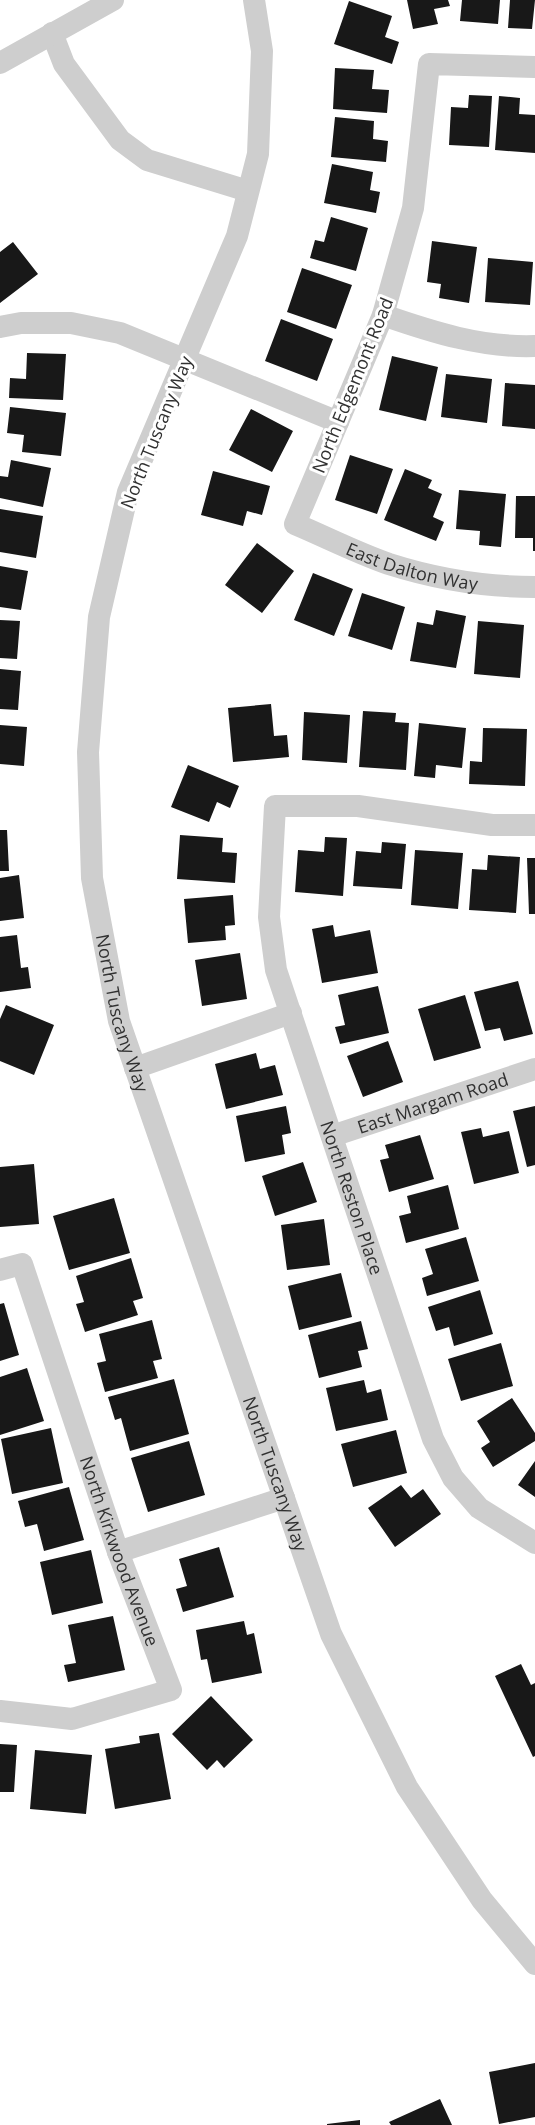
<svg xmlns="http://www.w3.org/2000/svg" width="535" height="2125" font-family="'Open Sans',sans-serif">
	<rect width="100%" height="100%" fill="#fff"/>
	<path fill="#181818" d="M407,0H448L450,6L434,9L438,24L413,29Z
		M462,0H500L498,24L460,21Z
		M510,0H535L532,29L508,28Z
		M349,1L392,16L385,37L399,42L392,64L334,44Z
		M335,68L374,70L372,89L389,90L387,113L333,109Z
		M469,95L492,96L489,147L449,145L451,107L468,108Z
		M499,96L520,98L519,114L535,115V153L495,150Z
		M335,117L374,121L373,139L388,141L386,162L331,157Z
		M332,164L373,172L370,190L380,192L376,213L324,203Z
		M331,217L368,228L356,271L310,258L315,240L324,242Z
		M432,241L477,247L469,303L439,298L441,284L427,282Z
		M13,242L38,274L0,303V252Z
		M488,258L533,262L530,305L485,302Z
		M302,268L352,285L336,329L287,312Z
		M281,319L333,339L317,381L265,361Z
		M27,353L66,354L63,400L9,398L10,378L26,379Z
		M392,356L438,367L426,421L379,410Z
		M446,374L492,379L487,423L441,417Z
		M505,383L535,385V429L502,426Z
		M10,407L66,413L61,456L22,452L24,435L7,433Z
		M251,409L293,431L272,472L229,450Z
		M350,455L393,469L377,514L335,500Z
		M11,460L51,468L43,507L0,498V476L8,477Z
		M405,469L432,480L428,488L442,494L433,517L444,522L436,541L384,520Z
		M213,471L270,486L262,515L247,511L243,526L201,515Z
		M459,490L506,494L501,547L479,545L480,531L456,529Z
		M516,496H535V551H533V538H515Z
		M0,509L43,516L36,558L0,552Z
		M257,543L294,571L262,613L225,585Z
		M0,566L28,571L21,610L0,607Z
		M313,573L353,589L334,636L294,620Z
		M362,593L405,607L392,650L348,636Z
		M436,610L466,616L456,668L410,661L417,622L433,625Z
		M0,620L20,621L17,659L0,658Z
		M478,621L524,625L520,678L474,674Z
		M0,669L21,671L18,710L0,709Z
		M271,704L274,736L287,735L289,757L233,762L228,708Z
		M363,711L396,713L395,722L409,723L406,770L359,767Z
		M304,712L350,715L347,763L302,760Z
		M419,723L466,728L462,768L436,765L435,778L414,776Z
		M0,725L27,727L24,766L0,764Z
		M483,728L527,729L525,786L469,784L470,761L482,762Z
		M188,765L239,786L230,808L217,802L209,822L171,807Z
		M0,830H7L9,871H0Z
		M180,835L223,838L222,852L237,853L235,883L177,879Z
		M325,837L347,838L343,896L295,892L298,850L324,852Z
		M382,842L406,844L402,889L353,886L356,851L381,853Z
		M415,850L463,853L458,909L411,905Z
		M488,855L520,857L516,913L469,910L472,869L487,870Z
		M527,858H535V914H529Z
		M19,875L24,918L0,921V878Z
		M233,895L235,925L225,926L226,940L188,943L184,899Z
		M333,925L335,937L370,930L378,973L322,983L312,929Z
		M17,935L21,968L28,967L31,988L0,992V937Z
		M240,953L247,999L202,1006L195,960Z
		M518,981L533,1034L504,1041L500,1028L485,1031L474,992Z
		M378,986L389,1033L340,1044L335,1027L345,1025L338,995Z
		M465,995L481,1048L434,1061L418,1009Z
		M6,1005L54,1025L34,1075L0,1061V1019Z
		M388,1041L403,1082L363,1097L347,1056Z
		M256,1053L260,1069L275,1065L283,1095L226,1109L215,1064Z
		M286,1106L291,1133L282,1135L285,1154L245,1162L236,1116Z
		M535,1106V1165L527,1167L513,1111Z
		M481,1128L483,1137L509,1131L519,1173L474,1184L461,1132Z
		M420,1135L434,1179L389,1192L380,1160L389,1158L385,1145Z
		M303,1162L317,1202L275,1216L262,1176Z
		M34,1164L39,1224L0,1227V1167Z
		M448,1185L459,1229L406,1243L399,1216L411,1213L407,1196Z
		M114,1198L130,1253L69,1270L53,1216Z
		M324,1219L330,1265L287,1270L281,1225Z
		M466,1237L479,1281L427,1296L422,1278L433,1274L425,1249Z
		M131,1258L143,1298L133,1301L138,1315L85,1332L76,1304L84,1302L76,1276Z
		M341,1273L352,1317L299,1330L288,1286Z
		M480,1290L493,1334L454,1346L449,1327L436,1331L428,1307Z
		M4,1303L19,1355L0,1361V1304Z
		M152,1320L162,1359L153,1361L158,1378L105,1392L97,1363L106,1361L99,1334Z
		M361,1321L368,1349L358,1351L362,1367L319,1378L308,1335Z
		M501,1343L513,1386L461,1401L448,1359Z
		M27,1368L44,1421L0,1435V1377Z
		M174,1379L189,1434L130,1451L121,1418L115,1420L108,1397Z
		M364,1380L367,1393L381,1389L388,1420L336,1431L326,1388Z
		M512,1398L535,1433V1441L493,1467L481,1448L490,1442L477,1421Z
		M51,1428L63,1483L12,1494L1,1439Z
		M396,1430L407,1473L353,1487L341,1444Z
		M189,1441L205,1495L148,1512L131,1458Z
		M535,1461V1497L518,1485Z
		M401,1485L411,1498L423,1489L441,1514L395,1547L368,1508Z
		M69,1487L84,1540L44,1551L37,1524L25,1527L18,1501Z
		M219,1547L234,1597L183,1612L176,1589L187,1586L179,1559Z
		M91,1550L103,1603L52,1615L40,1562Z
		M113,1616L125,1670L68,1682L64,1665L76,1663L68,1625Z
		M244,1621L247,1635L254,1633L262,1673L212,1683L207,1659L201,1660L196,1630Z
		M521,1664L531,1685L535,1683V1756L533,1757L495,1676Z
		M211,1696L253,1740L224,1768L217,1760L207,1770L172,1734Z
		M159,1733L171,1799L115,1809L105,1749L140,1743L139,1736Z
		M0,1744L17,1745L14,1792H0Z
		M35,1750L92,1755L86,1814L30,1809Z
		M535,2063V2117L499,2124L489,2072Z
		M440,2099L452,2125H391L389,2122Z
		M360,2120V2125H327V2124Z"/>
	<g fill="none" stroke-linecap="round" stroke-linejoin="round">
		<g stroke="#cecece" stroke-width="22">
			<path id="s1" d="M254,0L262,51L258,154L237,236L128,492L99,617L88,752L92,878L119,1021L331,1634L407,1787L482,1900L535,1964"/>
			<path d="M52,33L64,64L120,140L147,160L248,191"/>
			<path d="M0,63L113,0"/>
			<path id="s2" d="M535,67L429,64L413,208L383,315L295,524C326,537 357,553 389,564C436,579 486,587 535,587"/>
			<path d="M383,315C432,332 482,348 535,346"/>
			<path d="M0,327L21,323H71L120,333L338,422"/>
			<path id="s3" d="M535,825H492L358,806H275L269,917L276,970L433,1439L453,1478L479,1508L535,1543"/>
			<path d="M135,1068L291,1013"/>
			<path id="s4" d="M332,1136L535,1069"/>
			<path id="s5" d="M0,1270L22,1264L118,1552L171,1690L72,1719L0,1711"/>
			<path d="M118,1552L284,1498"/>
		</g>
	</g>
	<g text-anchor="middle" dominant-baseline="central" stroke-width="6" stroke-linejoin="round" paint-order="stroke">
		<g font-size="18" fill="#313131" stroke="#fff">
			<text transform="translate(352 385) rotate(-68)">North Edgemont Road</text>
			<text transform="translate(156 432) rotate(-68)">North Tuscany Way</text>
			<text stroke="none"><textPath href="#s2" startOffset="714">East Dalton Way</textPath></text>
			<text stroke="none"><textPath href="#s1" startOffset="1046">North Tuscany Way</textPath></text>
			<text stroke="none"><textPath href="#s4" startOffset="106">East Margam Road</textPath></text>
			<text stroke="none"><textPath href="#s3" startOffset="666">North Reston Place</textPath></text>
			<text stroke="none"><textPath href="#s1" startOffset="1532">North Tuscany Way</textPath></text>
			<text stroke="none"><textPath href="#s5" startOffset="326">North Kirkwood Avenue</textPath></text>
		</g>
	</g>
</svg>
